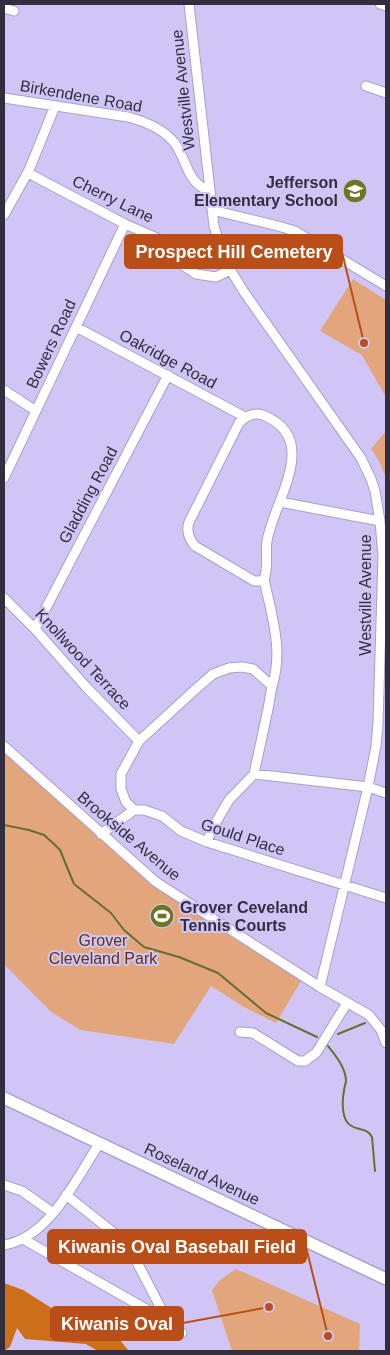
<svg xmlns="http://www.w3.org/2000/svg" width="390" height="1355" font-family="Helvetica,sans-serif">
	<rect width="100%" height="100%" fill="#d0c5f4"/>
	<path fill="#e3a67c" d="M353,279L386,300V397L362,355L320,331Z
		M386,431V478L378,459L371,449Z
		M4,753L160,891L301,981L276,1023L242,1006L211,986L174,1044L81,1030L51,1012L4,964Z
		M236,1269L360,1324L359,1351H232L212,1290L220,1280Z"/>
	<path fill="#cd6e18" d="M4,1283L23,1290L75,1323L82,1317L119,1339L129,1351H98L86,1344L25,1339L17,1328L10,1347L4,1351Z"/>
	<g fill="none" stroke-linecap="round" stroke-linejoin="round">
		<path stroke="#676e30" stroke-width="2" d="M4,825L29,830L44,835L54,844L60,850L74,884L111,913L124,930L144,947L179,957L218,973L266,1013L317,1037
			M338,1034L365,1023
			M328,1046C336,1056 345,1067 346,1080C346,1084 344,1087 344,1091C342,1100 342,1115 347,1122C354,1132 367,1126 372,1137L375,1171"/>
		<g stroke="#a99fcc" stroke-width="11">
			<path id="minor" d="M189,4L214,226L225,261L244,292L361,458L371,479L375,491L380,521L383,556L378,723L376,746L368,787L320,987
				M380,4L386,6
				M4,8L14,11
				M366,86L386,93
				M4,98L128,117C143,121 161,128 172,140C188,157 184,182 210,191
				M28,173L125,224L157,238L175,252L184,266L196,274L216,277L230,270
				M212,210L278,226L295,231L386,286
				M4,215L29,170L55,106
				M76,327L245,417
				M4,390L36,411
				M4,478L125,224
				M280,502L380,521
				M264,579L260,581H254L195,546C189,539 186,531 189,522L239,423C246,416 254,412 263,415C322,439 274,500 267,541C265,553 269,567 264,579C271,613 284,651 272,686
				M4,598L35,629L87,688L139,741
				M35,629L168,375
				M4,746L156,882L320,987L369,1015L381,1030L386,1043
				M254,774L368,787L386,793
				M134,810L126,802L121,789V774L139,741L197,688L213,674L229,668L242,667L253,669L272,686L268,709L254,774L229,800L212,829L207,842
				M101,834L134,810H144L162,816L181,831L207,842L386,898
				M240,1032L253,1033L298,1061H305L316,1053L347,1003
				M4,1185L22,1191L53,1213
				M66,1195L114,1233L129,1247L167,1320
				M23,1239L167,1321L182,1333
				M4,1245C49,1238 76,1179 99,1144"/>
		</g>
		<g stroke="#a99fcc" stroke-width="14">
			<path id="major" d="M4,1098L386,1279"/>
		</g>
		<use href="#minor" stroke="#fff" stroke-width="9"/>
		<use href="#major" stroke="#fff" stroke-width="11"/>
	</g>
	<defs>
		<g id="school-disc" transform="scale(1.25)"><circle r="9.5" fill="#6d7721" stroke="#d0c5f4"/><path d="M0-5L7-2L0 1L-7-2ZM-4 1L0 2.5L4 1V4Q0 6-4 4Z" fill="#fff"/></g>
		<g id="stadium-disc" transform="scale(1.25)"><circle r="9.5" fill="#6d7721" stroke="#d0c5f4"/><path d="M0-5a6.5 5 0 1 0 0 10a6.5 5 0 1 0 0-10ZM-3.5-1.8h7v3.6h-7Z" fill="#fff"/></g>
	</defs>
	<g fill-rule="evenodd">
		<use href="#school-disc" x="355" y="191"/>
		<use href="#stadium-disc" x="162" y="916"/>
	</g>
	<g text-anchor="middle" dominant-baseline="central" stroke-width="4" stroke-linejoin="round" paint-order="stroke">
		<g font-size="16" fill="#322e40" stroke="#d0c5f4">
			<text transform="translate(183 90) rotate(-96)">Westville Avenue</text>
			<text transform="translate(81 96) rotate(10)">Birkendene Road</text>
			<text transform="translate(113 199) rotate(26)">Cherry Lane</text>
			<text transform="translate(51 344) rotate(-65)">Bowers Road</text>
			<text transform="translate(168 359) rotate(28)">Oakridge Road</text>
			<text transform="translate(88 495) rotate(-62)">Gladding Road</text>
			<text transform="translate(365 595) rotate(-90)">Westville Avenue</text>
			<text transform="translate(83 659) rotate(47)">Knollwood Terrace</text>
			<text transform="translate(129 836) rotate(40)">Brookside Avenue</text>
			<text transform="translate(243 837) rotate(18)">Gould Place</text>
			<text transform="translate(202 1174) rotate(25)">Roseland Avenue</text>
		</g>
		<g font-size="16" font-weight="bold" fill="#322e40" stroke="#d0c5f4" text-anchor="end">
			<text x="338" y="182">Jefferson<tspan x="338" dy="18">Elementary School</tspan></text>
			<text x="180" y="907" text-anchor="start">Grover Ceveland<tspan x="180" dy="18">Tennis Courts</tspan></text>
		</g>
		<g font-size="16" fill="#5c3416" stroke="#d0c5f4">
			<text x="103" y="940">Grover<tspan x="103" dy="18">Cleveland Park</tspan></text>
		</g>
	</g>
	<path fill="none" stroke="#ba4e19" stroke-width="2" d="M364 343L342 252M328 1336L306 1247M269 1307L183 1323"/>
	<g fill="#ba4e19" stroke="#d0c5f4" stroke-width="2">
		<circle cx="364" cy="343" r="5"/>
		<circle cx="328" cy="1336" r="5"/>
		<circle cx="269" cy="1307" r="5"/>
	</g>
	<g fill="#ba4e19" stroke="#ba4e19" stroke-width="2">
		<rect x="125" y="235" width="217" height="33" rx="5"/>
		<rect x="48" y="1230" width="258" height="33" rx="5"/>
		<rect x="51" y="1307" width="132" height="33" rx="5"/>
	</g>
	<g font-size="18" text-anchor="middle" font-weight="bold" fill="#fff">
		<text x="234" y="258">Prospect Hill Cemetery</text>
		<text x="177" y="1253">Kiwanis Oval Baseball Field</text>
		<text x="117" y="1330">Kiwanis Oval</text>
	</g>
	<rect width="390" height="1355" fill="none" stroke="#322e40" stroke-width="10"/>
</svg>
